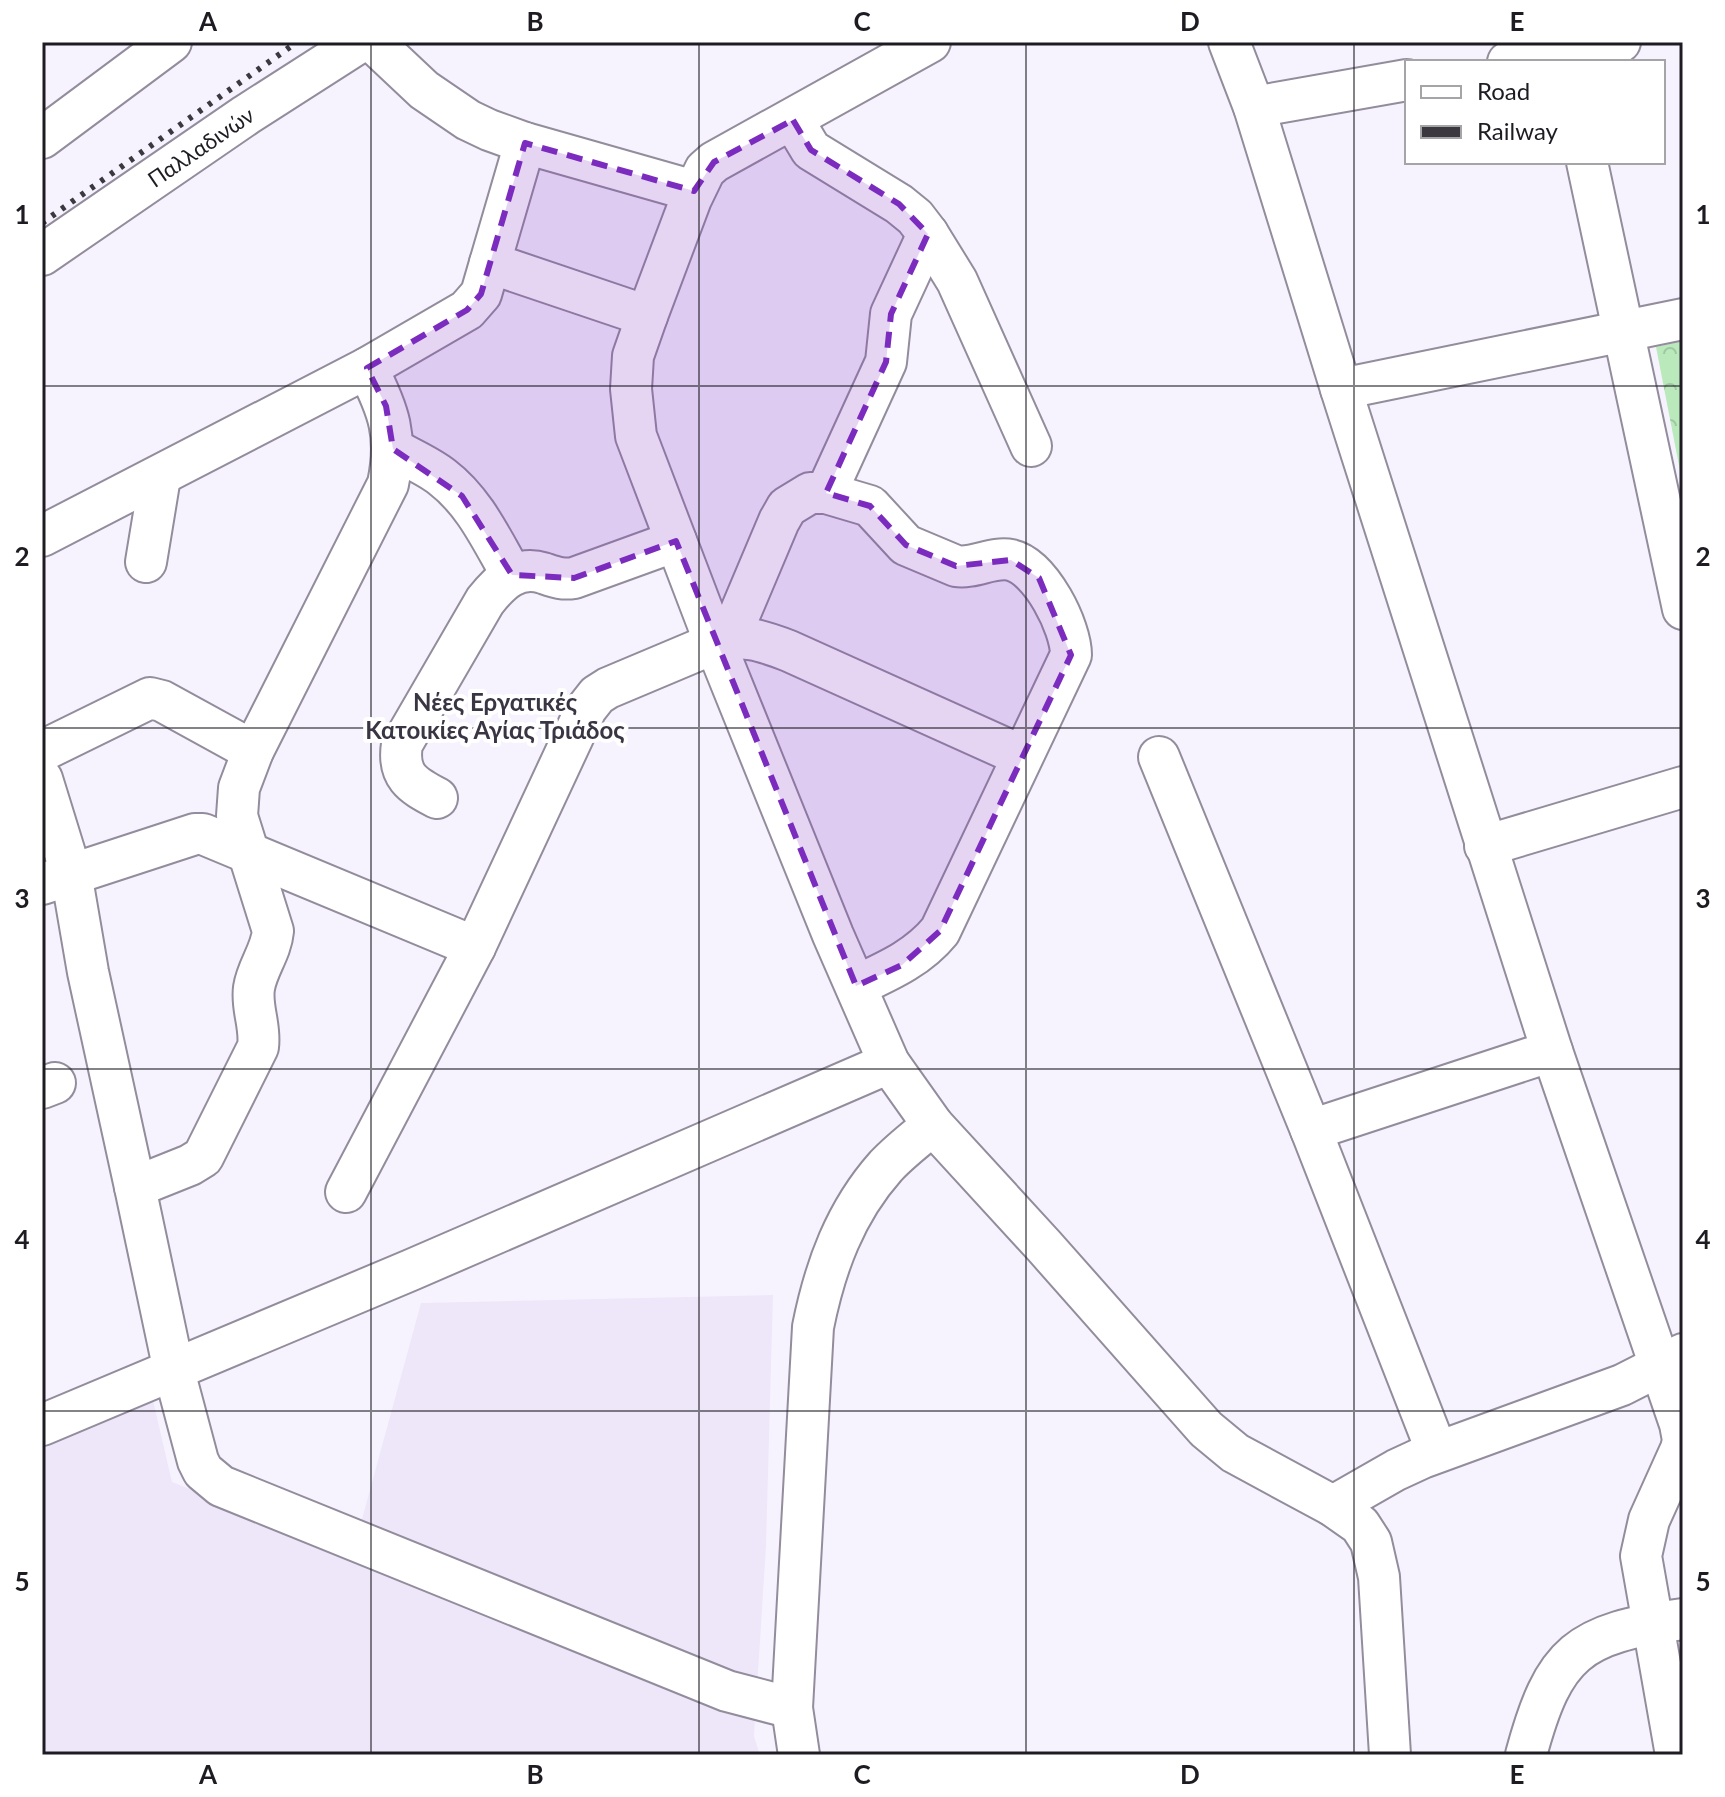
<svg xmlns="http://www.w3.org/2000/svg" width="1725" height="1797" font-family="Lato,sans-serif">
	<defs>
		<pattern id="forest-crowns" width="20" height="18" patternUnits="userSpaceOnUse" patternTransform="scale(2)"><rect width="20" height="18" fill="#bae9bc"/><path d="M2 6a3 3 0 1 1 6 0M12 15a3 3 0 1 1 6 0" fill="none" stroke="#9fc7a1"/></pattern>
	</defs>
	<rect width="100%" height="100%" fill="#f7f3fe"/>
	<path fill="#eee7fa" d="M773,1295L766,1546L754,1736L760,1755H42V1439L152,1396L172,1482L353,1552L421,1303Z"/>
	<path fill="url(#forest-crowns)" d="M1683,341V486L1656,347Z"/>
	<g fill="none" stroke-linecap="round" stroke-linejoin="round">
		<g stroke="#938c9c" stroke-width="44">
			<g id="street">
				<path d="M373,42L424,90L468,120L489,130L525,143L694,191"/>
				<path d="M930,42L714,162L705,170L691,199L647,316L633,356L631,389L636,436L715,643L833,935L889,1063L933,1125L1044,1246L1206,1429L1235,1453L1333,1506L1360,1525L1371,1542L1379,1577L1390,1755"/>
				<path d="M1229,42L1254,107L1341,389L1552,1051L1680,1424L1683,1440L1681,1449L1649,1520L1641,1556L1676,1755"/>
				<path d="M1508,62L1620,42"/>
				<path d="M1254,107L1407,80"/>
				<path d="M793,120L811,150L899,204L915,217L928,234L957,281L1031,446"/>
				<path d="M42,138L171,42"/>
				<path d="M525,143L490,263L647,316"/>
				<path d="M1587,162L1683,609"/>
				<path id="s1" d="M42,255L246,115L360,42"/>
				<path d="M1341,389L1683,319"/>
				<path d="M393,449C409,458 428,466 442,477C475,502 492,541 512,575"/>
				<path d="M826,493L886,362L891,314L928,234"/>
				<path d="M42,536L367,368L467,310L481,294L490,263"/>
				<path d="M146,562L160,477"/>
				<path d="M730,637L779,521L787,507L810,493H826L870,506L906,545L956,566C974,569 993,556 1011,560C1041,567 1071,627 1071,655L940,931C918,958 888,971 856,986"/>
				<path d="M42,751L150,698L162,701L253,751"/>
				<path d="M1159,757L1311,1130L1437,1452"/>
				<path d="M42,779L71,873L88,972L135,1187L174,1371L198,1461L203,1471L221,1486L727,1691L792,1708"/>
				<path d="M437,798C412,785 397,776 402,744L485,601C500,582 517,565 543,573C555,577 562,580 574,578L676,541"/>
				<path d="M1485,846L1683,787"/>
				<path d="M42,884L195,834H203L475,947"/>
				<path d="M42,1088L55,1083"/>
				<path d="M1311,1130L1552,1051"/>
				<path d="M135,1187L190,1165L203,1157L258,1047C261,1026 251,1008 254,988C257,968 271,952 273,931L237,816L239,788L253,751L388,484C398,436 389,411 367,368"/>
				<path d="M346,1192L475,947L586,709L597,695L608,688L715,643C742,633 763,641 789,651L1022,756"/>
				<path d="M42,1425L411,1270L889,1063"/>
				<path d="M1333,1506L1396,1470L1422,1458L1622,1385L1683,1354"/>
				<path d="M799,1755L792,1708L813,1327C825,1267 845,1212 886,1166C900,1151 917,1138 933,1125"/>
				<path d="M1526,1755C1554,1651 1578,1634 1683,1619"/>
			</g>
		</g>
		<use href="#street" stroke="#fff" stroke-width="40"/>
		<path stroke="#3b393f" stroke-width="6" stroke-dasharray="4 8" stroke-linecap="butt" d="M42,223L297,42"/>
	</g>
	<path fill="#7b2cbf" fill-opacity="0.2" stroke="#7b2cbf" stroke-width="6" stroke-dasharray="16 10" stroke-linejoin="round" d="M793,120L811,150L899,204L928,234L891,314L886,362L826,493L870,506L906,545L956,566L1011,560L1039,578L1071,655L940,931L902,965L856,986L676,541L574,578L512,575L462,496L393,449L386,406L367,368L467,310L481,294L525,143L694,191L714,162Z"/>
	<path fill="none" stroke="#1e1c22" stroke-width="2" stroke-opacity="0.55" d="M371,42V1755M699,42V1755M1026,42V1755M1354,42V1755M42,386H1683M42,728H1683M42,1069H1683M42,1411H1683"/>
	<g text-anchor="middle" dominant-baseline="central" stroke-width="8" stroke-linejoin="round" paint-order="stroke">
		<g font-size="22" fill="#1e1c22" stroke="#fff">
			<text stroke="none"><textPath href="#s1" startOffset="192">Παλλαδινών</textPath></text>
		</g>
		<g font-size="24" font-weight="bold" fill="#3a3543" stroke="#fff">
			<text x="495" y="701">Νέες Εργατικές<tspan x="495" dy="28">Κατοικίες Αγίας Τριάδος</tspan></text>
		</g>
	</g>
	<rect width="1725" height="1797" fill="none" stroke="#ffffff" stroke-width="88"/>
	<rect x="1405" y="60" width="260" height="104" fill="#ffffff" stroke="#a5a4a7" stroke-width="2"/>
	<rect x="1421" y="86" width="40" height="12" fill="#ffffff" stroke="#a5a4a7" stroke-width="2"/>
	<text x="1477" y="100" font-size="24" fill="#1e1c22">Road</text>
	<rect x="1421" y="126" width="40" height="12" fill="#3b393f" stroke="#a5a4a7" stroke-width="2"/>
	<text x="1477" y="140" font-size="24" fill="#1e1c22">Railway</text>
	<rect x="44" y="44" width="1637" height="1709" fill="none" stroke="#1e1c22" stroke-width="3"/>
	<g font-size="26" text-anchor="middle" font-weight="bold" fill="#1e1c22">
		<text x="208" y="31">A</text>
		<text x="535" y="31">B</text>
		<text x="862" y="31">C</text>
		<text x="1190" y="31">D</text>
		<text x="1517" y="31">E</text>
		<text x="22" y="224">1</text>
		<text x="1703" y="224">1</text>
		<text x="22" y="566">2</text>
		<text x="1703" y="566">2</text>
		<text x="22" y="908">3</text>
		<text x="1703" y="908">3</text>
		<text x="22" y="1249">4</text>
		<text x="1703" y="1249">4</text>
		<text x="22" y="1591">5</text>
		<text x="1703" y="1591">5</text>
		<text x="208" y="1784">A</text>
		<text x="535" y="1784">B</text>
		<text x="862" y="1784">C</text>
		<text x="1190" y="1784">D</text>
		<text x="1517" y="1784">E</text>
	</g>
</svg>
